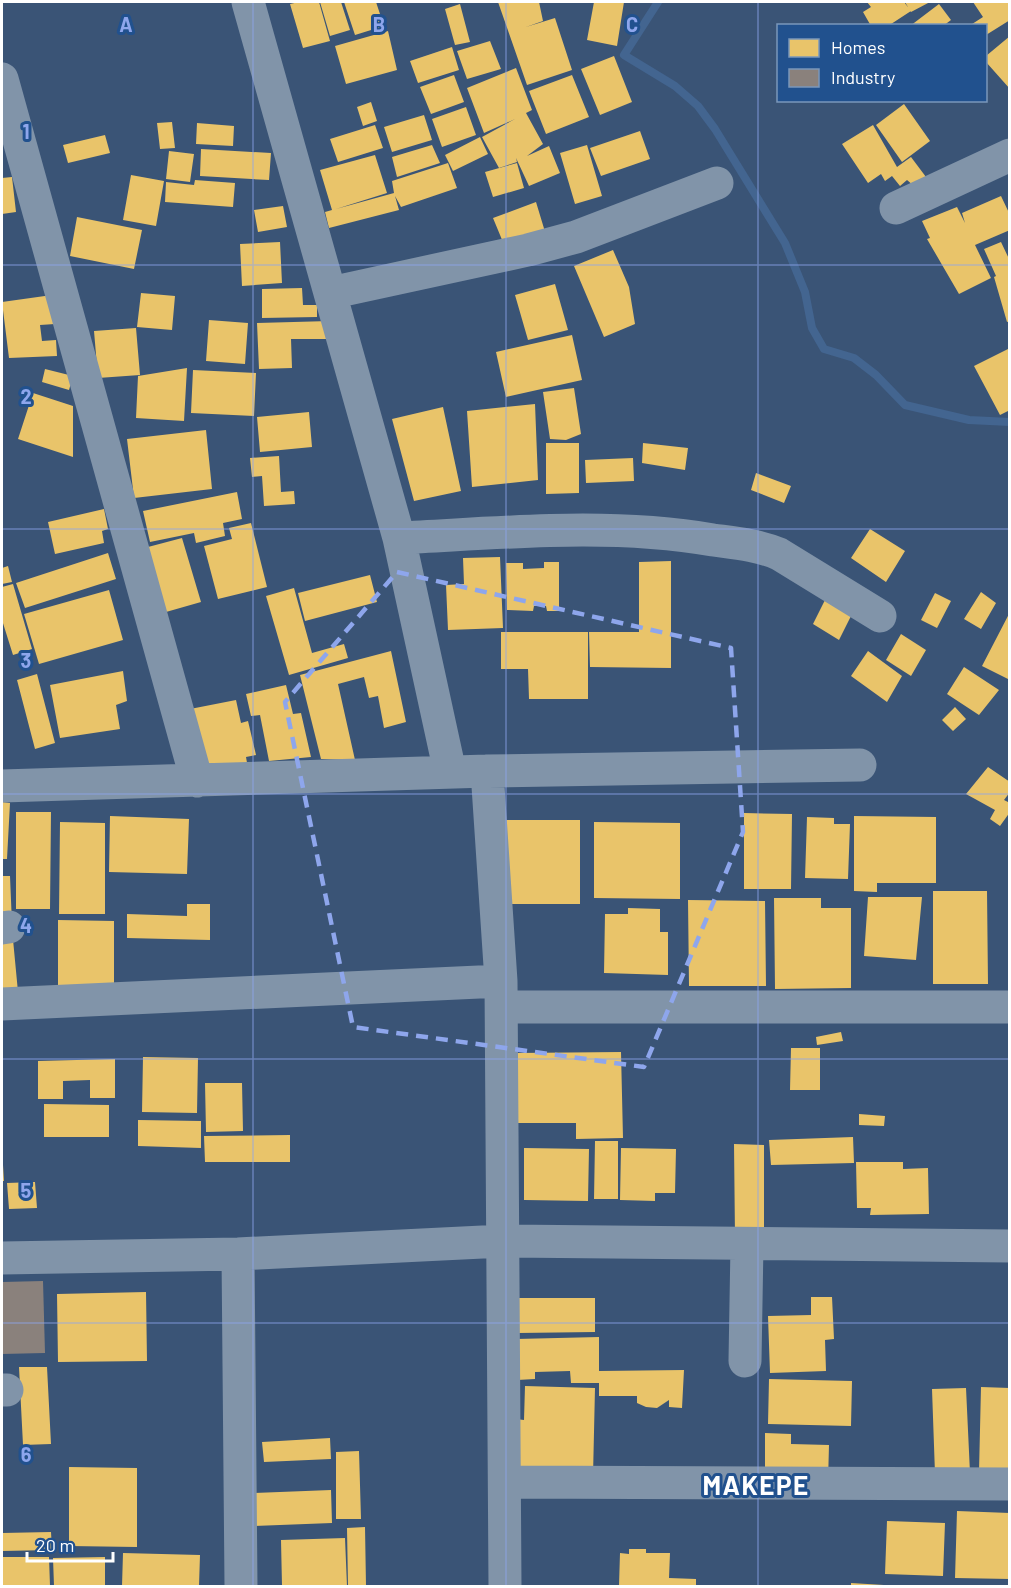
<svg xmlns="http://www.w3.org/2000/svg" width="1011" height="1588" font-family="Barlow,sans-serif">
	<rect width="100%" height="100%" fill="#3a5476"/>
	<path fill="#e9c46a" d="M299,2H319L330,41L303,48L290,4Z
		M320,2H341L350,30L330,36Z
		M344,2H376L384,26L355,35Z
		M498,2H539L543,21L526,27L555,18L572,70L527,85Z
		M594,2H624L617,46L587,40Z
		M867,2H904L911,11L888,26H871L863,12L871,7Z
		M905,2H930L911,12Z
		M973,2H1010V20L986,35V26H969L983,17Z
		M460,4L470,42L455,45L445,9Z
		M939,4L951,20L943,26H910Z
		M388,31L397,70L346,84L335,46Z
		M1010,36V89L986,62V56Z
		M490,41L501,69L467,79L457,51Z
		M452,47L459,70L418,83L410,61Z
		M614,56L632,102L600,115L581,69Z
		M516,68L532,110L526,113L543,144L527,156L549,146L560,173L529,186L516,158L517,162L499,168L482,137L515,119L484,133L467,88Z
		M454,75L464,102L431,114L420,87Z
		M572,75L589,117L546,134L529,91Z
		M371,102L377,121L363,126L357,107Z
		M904,104L930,141L902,162L876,125Z
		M466,107L476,135L442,147L432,119Z
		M424,115L432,140L392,152L384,127Z
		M172,122L175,148L160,149L157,123Z
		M197,123L234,126L233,146L196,144Z
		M375,125L383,148L338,162L330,139Z
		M873,125L897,167L911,157L926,177L914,186L907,180L900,186L892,176L885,181L881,174L868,183L842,144Z
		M640,131L650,159L601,176L590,148Z
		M105,135L110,153L68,163L63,145Z
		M480,137L488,154L453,171L445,155Z
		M432,145L440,163L397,177L392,157Z
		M587,145L602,196L575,204L560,153Z
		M201,149L271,153L269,180L200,176Z
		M169,151L194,154L190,182L166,179Z
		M375,155L387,193L336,209L394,193L392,181L448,163L457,188L401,207L395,196L399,210L329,228L325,212L332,210L320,170Z
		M517,163L524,188L493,197L485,172Z
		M131,175L164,181L156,226L123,220Z
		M12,177L16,212L2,214V178Z
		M195,180L235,183L233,207L165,202L166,182L194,185Z
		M1001,196L1010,215V230L975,245L991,278L959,294L927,239L930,238L922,221L957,207L965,223L962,213Z
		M536,202L546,235L505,247L493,218Z
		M283,206L287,227L258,232L254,210Z
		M77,217L142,230L134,269L70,256Z
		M280,242L282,283L242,286L240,244Z
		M1001,242L1010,261V321L1007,322L994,277L996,276L984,249Z
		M613,250L629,287L635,324L604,337L574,266Z
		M555,284L568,330L528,340L515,295Z
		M302,288L303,305H317V317L262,318V289Z
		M141,293L175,296L172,330L137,327Z
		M52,295L55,324L40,325L42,341L56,340L57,356L9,358L2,302Z
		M209,320L248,323L245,364L206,361Z
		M330,321L331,339H291L292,368L259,369L257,323Z
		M136,328L140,375L98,378L94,331Z
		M572,335L582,380L506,397L496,352Z
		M1010,348V410L1000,415L974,366Z
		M187,368L184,421L136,418L138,376Z
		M45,369L73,376L69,390L42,382Z
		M193,370L256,373L254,416L191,413Z
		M574,388L581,434L566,440L550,439L543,392Z
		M33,393L73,406V457L18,439Z
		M535,404L538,480L472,487L467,411Z
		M443,407L461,491L414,501L392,419Z
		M309,412L312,447L260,452L257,417Z
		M206,430L212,489L134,498L127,439Z
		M546,443H579V493L546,494Z
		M643,443L688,448L685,470L642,463Z
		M279,456L281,492L294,491L295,504L264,506L262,476L252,477L250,458Z
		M633,458L634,481L586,483L585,460Z
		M756,473L791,486L784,503L751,490Z
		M237,492L242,519L223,523L225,536L196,543L194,533L150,542L143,511Z
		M104,509L108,529L102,531L104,543L55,554L48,522Z
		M251,523L267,587L218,599L204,546L232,539L229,528Z
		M870,529L905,551L886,582L851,558Z
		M182,538L201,602L166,612L148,547Z
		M108,553L116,579L25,608L16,583Z
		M500,557L503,628L448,630L446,585L464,584L463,558Z
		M671,561V668L590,667L589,632H639V562Z
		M544,562H559V611H547L546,606H534L533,611L507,610L506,563H523V569L544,568Z
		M8,566L12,582L2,584V568Z
		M370,575L377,602L305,621L298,593Z
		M13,584L32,649L13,655L2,620V587Z
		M294,588L312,653L344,644L348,658L289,675L266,596Z
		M109,590L123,640L39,664L24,614Z
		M981,592L996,603L981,629L964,619Z
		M935,593L951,601L937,628L921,620Z
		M827,596L854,610L839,640L813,624Z
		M1010,612V680L982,666Z
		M501,632H588V699H529L528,669H501Z
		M901,634L926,650L911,676L886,660Z
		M391,651L406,722L384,728L378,696L369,698L364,677L338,684L355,760L321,759L300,675Z
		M868,651L902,676L887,702L851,676Z
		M964,667L999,690L979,715L947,694Z
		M123,671L127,701L116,705L120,729L60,738L50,685Z
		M37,674L55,743L35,749L17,680Z
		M286,685L293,714L301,713L311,757L269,761L260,715L251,716L246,694Z
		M236,700L241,723L248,721L256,755L246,757L249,774L200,778L185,710Z
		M955,707L966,719L953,731L942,720Z
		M988,767L1010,782V792L1004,800L1010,803V812L1000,826L990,819L995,810L966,794Z
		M2,802L10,803L7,859H2Z
		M16,812H51L50,909H16Z
		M744,813L792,814L791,889H744Z
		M110,816L189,819L187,874L109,872Z
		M854,816L936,817V883H877V892L854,891Z
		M807,817L834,818V824H850L848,879L805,878Z
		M504,820H580V904H504Z
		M60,822L105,823V914H59Z
		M594,822L680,823V899L594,898Z
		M2,876H10L12,924H2Z
		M933,891H987L988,984H933Z
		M868,897H922L916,960L864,956Z
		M774,898H821V908H851V988L775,989Z
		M688,900L765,901L766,986H689Z
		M187,904H210V940L127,938V914L187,916Z
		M628,908L660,909V932H668V975L604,973L605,914H628Z
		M58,920L114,921V992L58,991Z
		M12,929L18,992L2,994V930Z
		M841,1032L843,1041L817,1045L816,1037Z
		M791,1048H820V1090H790Z
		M621,1052L623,1138L576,1139V1123H516L517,1053Z
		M143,1057L198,1058L197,1113L142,1112Z
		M115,1059V1098H90V1080L63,1081V1099H38V1061Z
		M205,1083H242L243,1131L206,1132Z
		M44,1104L109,1105V1137H44Z
		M859,1114L885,1116L884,1126L859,1125Z
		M138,1120L201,1121V1148L138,1146Z
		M290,1135V1162H205L204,1136Z
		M853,1137L854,1163L771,1165L769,1140Z
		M595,1141H618V1199H594Z
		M734,1144L764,1145V1238H735Z
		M524,1148L589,1149L588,1201L524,1200Z
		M621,1148L676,1149L675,1193H655V1201L620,1200Z
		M856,1162H903V1169L928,1168L929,1214L870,1215L871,1208H857Z
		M2,1165H3L4,1181H2Z
		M35,1182L37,1208L9,1209L7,1183Z
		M146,1292L147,1361L58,1362L57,1294Z
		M811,1297H832L834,1339L825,1340L826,1371L770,1373L768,1316L811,1315Z
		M518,1298H595V1332L518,1333Z
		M599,1337V1371L684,1370L682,1408L669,1407V1400L657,1408L646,1407L637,1403V1396H599V1383H571L570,1371L535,1372V1379L517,1380L516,1339Z
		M19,1367H47L51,1444L23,1445Z
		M769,1379L852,1381L851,1426L768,1424Z
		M525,1386L595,1388L593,1476L515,1478L516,1419L524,1420Z
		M981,1387L1010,1388V1473L979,1472Z
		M966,1388L970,1473L935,1474L932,1389Z
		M765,1433L791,1434V1444L829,1445L828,1482L765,1480Z
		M330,1438L331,1459L264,1462L262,1442Z
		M359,1451L361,1519H336V1452Z
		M69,1467L137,1468V1547L69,1546Z
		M331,1490L332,1523L254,1526L253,1493Z
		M957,1511L1010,1513V1579L955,1578Z
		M887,1521L945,1523L943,1576L885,1574Z
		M365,1527L366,1586H348L347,1528Z
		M51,1532L52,1550L2,1551V1533Z
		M345,1538L347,1586H282L281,1540Z
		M629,1549H646V1553H670L669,1578L696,1579V1586H619L620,1553L629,1554Z
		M123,1553L200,1555L199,1586H122Z
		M2,1557H49L50,1586H3Z
		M105,1557V1586H54L53,1558Z
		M851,1583L884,1585V1586H851Z"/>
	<path fill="#8a817c" d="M43,1281L45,1353L2,1354V1282Z"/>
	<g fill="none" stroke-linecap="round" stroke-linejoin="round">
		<path stroke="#436590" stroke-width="8" d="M658,2L624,55L675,86L698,106L715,129L785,243L805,292L812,328L824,349L854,358L876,375L905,405L969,420L1010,422"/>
		<path stroke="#8194a9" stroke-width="33" d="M248,2L399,538L450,772
			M2,79L197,781
			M896,208L1010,155
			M330,293L528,250L576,237L717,183
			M399,538C503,533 609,522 713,540C735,543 758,545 779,554L880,616
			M487,771L501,981L505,1586
			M2,786L487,771L860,765
			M2,928L9,927
			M2,1004L501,981
			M502,1007H1010
			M238,1254L241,1586
			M2,1258L238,1254L503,1241L1010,1246
			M745,1361L747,1244
			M2,1390H7
			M505,1482L1010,1484"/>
	</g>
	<path fill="none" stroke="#8ea6ec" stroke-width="4.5" stroke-dasharray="12 8" stroke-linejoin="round" d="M397,572L731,648L743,832L644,1067L353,1027L285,702Z"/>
	<path fill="none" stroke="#8ea6ec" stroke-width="1.5" stroke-opacity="0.55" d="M253,2V1586M506,2V1586M758,2V1586M2,265H1010M2,529H1010M2,794H1010M2,1059H1010M2,1323H1010"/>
	<g text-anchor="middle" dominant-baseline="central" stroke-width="6" stroke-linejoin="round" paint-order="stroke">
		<g font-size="26" font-weight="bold" letter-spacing="1.5" fill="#fff" stroke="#21518e">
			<text x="756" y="1484">MAKEPE</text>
		</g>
	</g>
	<g font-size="20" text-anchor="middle" font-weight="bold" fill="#8ea6ec" stroke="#21518e" stroke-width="6" stroke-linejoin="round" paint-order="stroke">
		<text x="126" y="32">A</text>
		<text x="379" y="32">B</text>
		<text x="632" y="32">C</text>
		<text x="26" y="139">1</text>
		<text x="26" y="404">2</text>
		<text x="26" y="668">3</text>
		<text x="26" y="933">4</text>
		<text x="26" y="1198">5</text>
		<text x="26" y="1462">6</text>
	</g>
	<rect width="1011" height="1588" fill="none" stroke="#ffffff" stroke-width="6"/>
	<rect x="777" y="24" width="210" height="78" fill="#21518e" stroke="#7a97bb" stroke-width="1.5"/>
	<rect x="789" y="39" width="30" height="18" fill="#e9c46a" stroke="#7a97bb" stroke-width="1.5"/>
	<text x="831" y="54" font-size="18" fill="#ffffff">Homes</text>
	<rect x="789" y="69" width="30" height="18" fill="#8a817c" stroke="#7a97bb" stroke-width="1.5"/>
	<text x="831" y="84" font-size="18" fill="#ffffff">Industry</text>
	<path d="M27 1552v9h86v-9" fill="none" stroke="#ffffff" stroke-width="3"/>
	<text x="36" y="1552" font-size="18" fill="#ffffff" stroke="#21518e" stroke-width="4.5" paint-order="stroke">20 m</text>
</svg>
